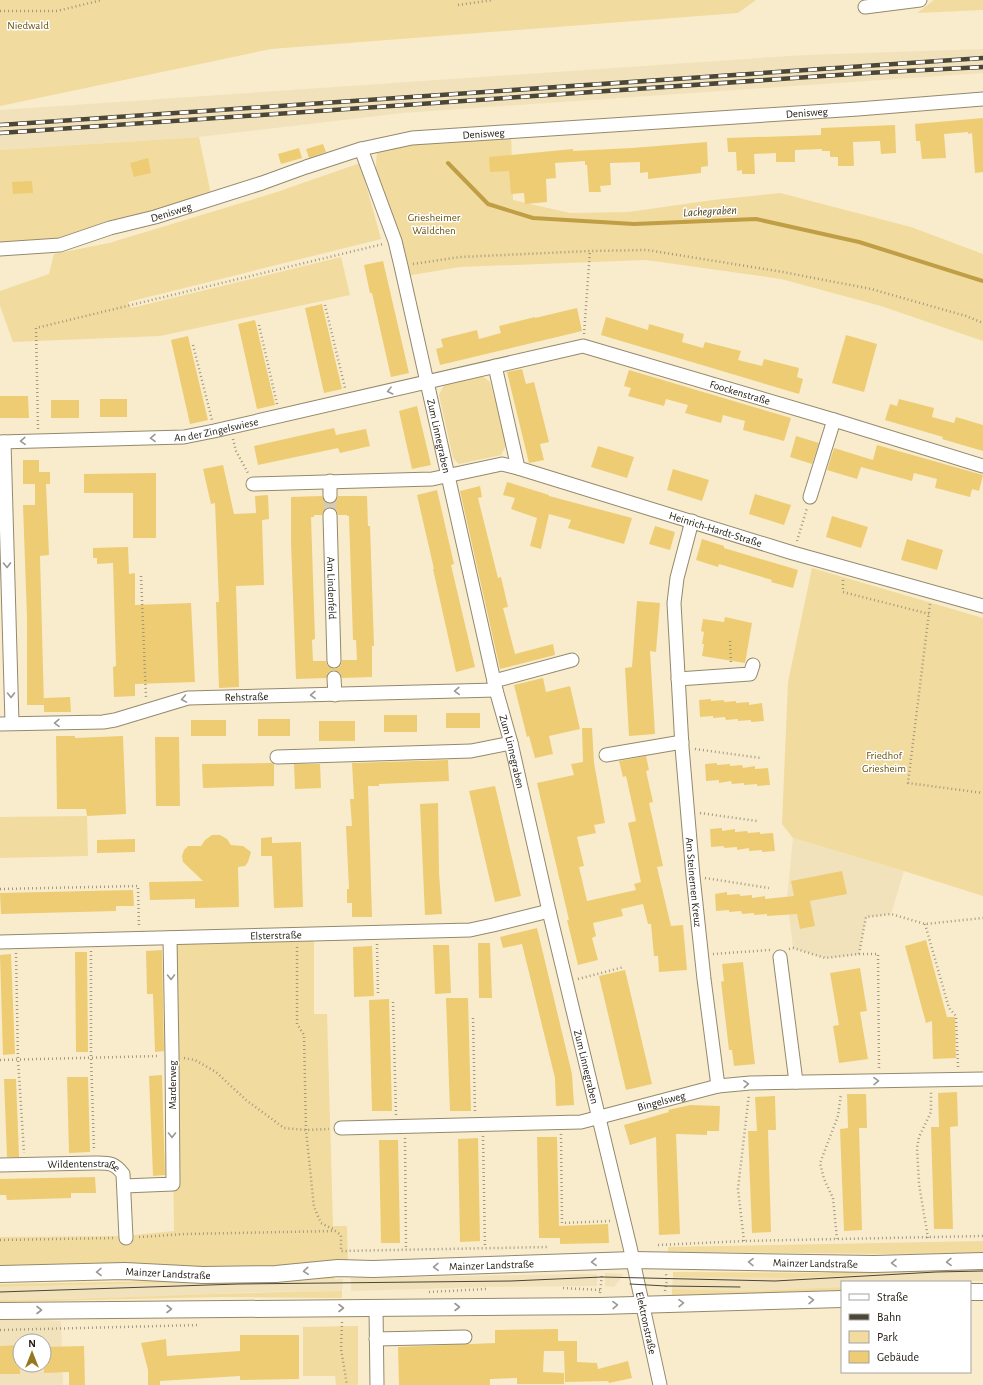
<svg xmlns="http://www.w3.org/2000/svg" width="983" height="1385" font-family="'Alegreya Sans',sans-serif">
	<rect width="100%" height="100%" fill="#f8eccc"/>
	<path fill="#f2e2bb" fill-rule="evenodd" d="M983,49V73L403,113L199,137L0,150V110L804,55Z
		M793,838L904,871L891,914L866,917L859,954L825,958L793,948L787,898Z
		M983,1268V1281L842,1282V1287L751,1291L672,1289L673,1277L796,1278Z
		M605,1273L624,1274L614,1287L605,1286Z
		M570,1274H597V1286L486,1287L351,1291V1278Z
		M343,1279L342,1291L255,1292L177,1296L0,1300V1287Z
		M0,1317L61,1321L63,1385H0ZM20,1341H44V1365H20Z"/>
	<path fill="#f2db9f" d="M0,0H756L738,13L271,49L0,106Z
		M934,0H983V10L917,13Z
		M443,130H511L513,200L570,213L628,212L713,200L780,193L911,227L983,254V341L881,306L781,279L646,260L460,267L400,277L374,188L377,152Z
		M199,137L213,204L51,242L0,246V150Z
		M360,163L381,239L128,302L131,308L341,257L350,295L160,336L13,342L0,306V291L49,274L54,254L109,243L277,192Z
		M481,375L490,382L507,444L501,455L459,464L453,458L439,395L444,385Z
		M812,568L983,618V896L904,871L793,838L782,824L788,682Z
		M87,816L88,856L0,858V817Z
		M314,934V1014H327L333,1226H347L348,1269L0,1273V1237L124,1236L174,1231L170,938Z
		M983,1241V1253L891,1254L668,1252V1247Z
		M876,1268H983L796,1278L673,1277V1272L823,1273Z
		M335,1274L334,1279L0,1287V1284L163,1281Z
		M842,1287V1290L761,1293L672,1295V1289L751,1291Z
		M342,1291V1298L220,1297L0,1302V1300C114,1299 228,1292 342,1291Z
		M358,1326V1385H336L335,1376H303V1327Z"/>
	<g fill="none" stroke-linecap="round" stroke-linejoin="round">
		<path stroke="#bf9e45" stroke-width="4" d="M448,163L488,204L533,218L634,224L756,219L859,242L983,281"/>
	</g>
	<path fill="#eecc74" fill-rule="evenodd" d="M983,118V172L975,173L972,133L968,134V132L944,134L946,158L922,159L920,141H916L915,124Z
		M895,125L896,153L881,154L880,141L853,142L854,166H838V157H830V151H822V149L795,150V162H776V153L754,154L755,174H742V170L737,171L736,152H728L727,138L821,135V128Z
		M707,142L708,166L701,167V173L648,179V172L640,173V162L610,163L611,185L600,186L601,192H589L587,165H585V161L555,163L556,178L546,179L547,202L525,204L524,193L511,194L509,171L490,172L489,157L573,149V151L632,148Z
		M323,144L326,152L309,158L306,149Z
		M299,148L302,158L281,164L278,154Z
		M148,158L151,173L134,177L130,163Z
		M32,181L33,193L13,194L12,182Z
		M383,261L409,373L391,377L372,293H370L364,265Z
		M322,304L342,389L324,393L305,308Z
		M577,308L582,331L440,365L436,349L443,347L441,339L477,330L479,339L501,333L499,326L535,317V318Z
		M606,317L648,330L649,324L684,334L682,342L703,348L705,342L741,351L738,360L762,366L764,359L799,368L797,377L803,379L799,394L601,335Z
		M255,320L275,405L257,409L238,324Z
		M846,335L877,344L864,392L832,383Z
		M188,336L208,420L190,424L171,340Z
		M522,369L526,384L534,382L549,442L540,444L544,460L529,463L507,372Z
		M629,370L791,418L784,441L743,430L745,421L723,415L721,423L685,413L688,405L666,399L664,406L628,396L631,388L624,386Z
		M0,396H28L29,418H0Z
		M100,399H127V417H100Z
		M899,399L934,408L932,417L954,423L956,417L983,425V451L942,439L943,437L885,420L890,404L897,406Z
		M51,400H79V418H51Z
		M417,406L431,465L412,469L399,411Z
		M334,428L336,435L366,429L370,446L340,453L338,448L258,465L254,446Z
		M796,436L819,443L812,464L790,457Z
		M877,445L983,475L979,491L972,489L970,497L940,489L935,488L937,479L914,473L912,481L861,467L857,479L827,470L834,448L873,460Z
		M598,446L634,457L627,478L591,467Z
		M23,460H39V472H50V484H46L49,555L40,556L44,705H27V617L23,505H35V484H23Z
		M223,465L234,514L256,513L255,496L268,495L269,519L262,520L264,585L236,586L239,687L219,688L216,602H219L215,503L211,504L203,469Z
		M673,469L709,480L702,501L667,490Z
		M156,473V538H133V493H84V474Z
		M507,482L549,495V496L632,518L624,544L568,528L571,520L549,514L541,549L530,546L537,518L511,509L515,498L503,495Z
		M480,486L482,497L478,498L498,578L501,577L508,607L503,608L515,654L553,644L555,655L500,669L460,491Z
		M437,490L454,564L451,565L475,667L456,672L433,569H434L417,495Z
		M755,494L791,505L784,525L749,514Z
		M322,496L326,503L330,504L337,500L338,496H367L368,526H370L374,646H372V677L342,678L340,673L334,670L329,672L326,678L296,679L291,543V497ZM330,507L337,511L338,515H347V516H349L353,640H356L357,660H342L341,665L338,668L334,669L327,665L326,661H313L312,640L315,639L311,517H314V515H322L326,508Z
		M832,516L868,527L861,548L826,537Z
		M655,526L675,532L670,550L649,544Z
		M702,539L724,546V548L798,570L793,588L771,582L772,580L719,564L718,567L696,560Z
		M907,539L943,550L937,570L901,560Z
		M128,547L129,574L135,573V605L191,603L195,682L135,684V696L114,697L113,667L116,666L113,563L97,564V558H93V548Z
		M637,601L660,603L656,652L650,651L655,734L629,736L625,668L632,667Z
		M725,617L752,623L745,663L702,656L704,644H702L704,632L701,631L703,619L724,622Z
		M543,678L546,692L570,686L580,729L549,736L553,754L535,758L529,736L527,737L514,685Z
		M70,697L71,712H44V698Z
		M711,699V701L724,700V702L736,701V703L749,702V705L762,703L764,721L751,722V720L738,721V719L726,720L725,717L713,718V716L700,717L699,700Z
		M446,713H480V728H446Z
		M384,715H417V732H384Z
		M258,719H290V736H258Z
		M191,720H226V736H191Z
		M319,721H355V741H319Z
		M582,728H592L594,763L605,823L594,825L596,833L577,837L584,866L579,867L587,901L636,890L634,884L641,882L628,823L636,821L626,776L623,777L619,761L646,756L649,770L646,771L653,802L649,803L663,866L657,867L671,926L683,925L687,970L659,972L658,956H654L651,924H648L643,904L621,909L623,916L593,923L596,936L592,938L598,960L578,965L567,920H569L537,783L574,775L571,764L583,762Z
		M56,736H75V738L123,736L126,814L87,816L86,809H57Z
		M155,737H179L180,806H156Z
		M448,760L449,781L379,784V786H368L372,917H352V903H347V889H349L346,826H352L350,799H354L352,763Z
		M272,763L274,764V786L203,788L202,764Z
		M717,763V765L730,764V766L742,765L743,768L755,766V769L768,768L770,785L757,786V784L744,785V783L732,784L731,781L719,783V780L706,781L705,764Z
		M294,764H320L321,788L295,789Z
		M495,786L521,896L495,902L469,791Z
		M438,803L439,873L442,914L425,915L420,804Z
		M722,828V831L735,829V832L747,831L748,833L760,832V834L773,833L775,851L762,852V850L749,851V848L737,850V847L724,848V846L711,847L710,829Z
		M212,835H220L227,839L231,845L243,846L251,852L248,862L245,866L238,867L239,907L195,908V899L150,900L149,882L203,881L183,862L182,856L184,850L188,846H201L205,840Z
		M272,837V843L301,842L303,907L274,908L272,856H261V838Z
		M135,839V852L97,853V840Z
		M842,871L847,894L810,901L815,926L800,929L797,914L767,916V914L754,915V913L742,914L741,911L729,912V910L716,911L715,894L727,892V895L740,894V896L752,895V898L765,896V899L794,896L791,881Z
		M133,890L134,906H116V911L1,914L0,893Z
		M537,928L572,1074L574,1105L556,1106L555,1078L522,944L503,948L500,937Z
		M926,940L947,1017H955L956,1058L933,1059L932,1021L926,1023L905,946Z
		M478,943H490L492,998H479Z
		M433,945H449L451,993L435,994Z
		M372,946L374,996L354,997L353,947Z
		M162,950L164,1051L155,1052L153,994H147L146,951Z
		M75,952H87L88,1052H76Z
		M11,954L15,1054L3,1055L0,955Z
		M743,962L755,1064L734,1066L732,1050H729L721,982L724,981L722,964Z
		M860,968L867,1011L860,1012L868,1059L839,1063L833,1026L839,1025L830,973Z
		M625,970L652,1084L626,1090L599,976Z
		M446,998H468L471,1111H450Z
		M389,999L392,1111H372L369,1000Z
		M162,1075L165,1175L153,1176L149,1076Z
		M67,1077H88L90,1152L69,1153Z
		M4,1079H16L19,1157H7Z
		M957,1092L958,1126L950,1127L953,1229H934L931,1127H939L938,1093Z
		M847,1094H866L867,1128H859L862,1230L844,1231L840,1129L848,1128Z
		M775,1096L776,1130H768L771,1232L752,1233L748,1131H757L755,1097Z
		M690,1105L720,1106L719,1131H707V1135L676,1134L680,1234L659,1235L656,1137L630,1145L624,1125L669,1112L668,1110Z
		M537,1137H557L559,1226L608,1224L609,1243L560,1244V1238H539Z
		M478,1138L480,1241L460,1242L458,1139Z
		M379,1140H398L400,1243H381Z
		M95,1177L96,1193H71V1198L7,1200L6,1195H0V1179Z
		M558,1329V1341H577V1362L597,1363L598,1369L628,1361L632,1378L609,1383L608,1381L565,1382L564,1351H544L543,1372L564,1373V1384H517V1378L490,1379V1385H399L398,1347L495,1343V1330Z
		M240,1335H299V1379L240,1380V1376L160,1381V1385H148V1370L141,1343L166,1339L167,1356L240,1351Z
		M20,1345V1374H0V1346Z
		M84,1346L85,1385H69V1372L44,1373V1347Z"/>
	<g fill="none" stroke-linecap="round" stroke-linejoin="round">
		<path stroke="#d7ccb0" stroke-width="13" stroke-dasharray="13 6" stroke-linecap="butt" d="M330,496V515"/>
		<g stroke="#94896b" stroke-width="15">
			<g id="minor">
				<path d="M865,7L920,0"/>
				<path id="s1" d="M361,149L395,241L401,266L496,690L511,743L549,911L630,1247L660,1385"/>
				<path id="s2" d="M0,249L60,245L110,228L155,217L262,183L306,167L361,149L412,138L858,109L983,99"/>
				<path d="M495,366L518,468"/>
				<path id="s3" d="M0,442L184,437L214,431L583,346L834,420L983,466"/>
				<path d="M4,442L12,723"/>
				<path d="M330,481V496"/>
				<path id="s4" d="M253,484L432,479L502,464L518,468L793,553L983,606"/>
				<path d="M810,497L834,420"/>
				<path id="s5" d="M330,515L334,661"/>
				<path id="s6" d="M692,521L677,578L674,603L682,747L693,876L704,979L718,1086"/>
				<path d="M334,678L335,695"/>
				<path d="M678,679L750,674L753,665"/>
				<path d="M494,681L572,660"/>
				<path id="s7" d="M0,724L103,722L115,720L188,698L496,690"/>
				<path d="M606,755L682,742"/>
				<path d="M277,757L471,751L511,743"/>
				<path id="s8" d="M0,942L470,930L493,925L549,911"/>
				<path d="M780,957L796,1082"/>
				<path id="s9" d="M341,1128L581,1122L718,1086L750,1083L983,1079"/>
				<path id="s10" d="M0,1165L95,1163C108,1163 114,1162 123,1174L126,1238"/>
				<path d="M124,1186L173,1184L172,1055L170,938"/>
				<path d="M376,1308L377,1385"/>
				<path d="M376,1339L465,1337"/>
			</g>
		</g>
		<g stroke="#94896b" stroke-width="18">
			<g id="major">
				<path id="s11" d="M0,1274L125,1271L203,1275L276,1274L338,1268L373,1269L633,1260L874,1264L983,1261"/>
				<path d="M970,1292H983"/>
				<path d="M0,1311L600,1306L842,1299"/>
			</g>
		</g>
		<path stroke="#a19880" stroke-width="2.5" stroke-dasharray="1 3" stroke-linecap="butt" d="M458,5L493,0
			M0,11H57L102,0
			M413,264L460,257L590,251L647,250L783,272L871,289L966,316L983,323
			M325,305L345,388
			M259,325L277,404
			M584,334L590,251
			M193,345L212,420
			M38,429L36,328L383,244
			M233,439L236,451L248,473
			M797,541L807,508
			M141,576L146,697
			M843,580V592L929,614
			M930,604L908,783L983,793
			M730,641L731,664
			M695,749L761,758
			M700,813L757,821
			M705,878L769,888
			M0,889L138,886L139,926
			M925,924L949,1008L956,1016L958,1067
			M377,944L378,993
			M297,947V1024L304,1035L306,1130L314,1207L321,1223L335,1230
			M789,949L793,948L825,958L859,954L866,917L891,914L925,924L983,918
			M91,951V1057L94,1150
			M16,953L18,1059L24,1153
			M713,954L770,950
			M859,954H878L879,1068
			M578,979L624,967
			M393,1002L396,1115
			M473,1018L475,1113
			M184,1058L195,1060L216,1072L246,1100L284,1128L306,1130L329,1129
			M0,1060L159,1056
			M561,1134L562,1223L612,1221
			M483,1136L485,1248
			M405,1138L406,1249
			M139,1237L185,1234L335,1231L341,1235V1251L549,1247
			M928,1238L919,1184L917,1148L919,1137L931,1112V1092
			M837,1239L833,1198L824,1179L820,1163L838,1116L841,1094
			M0,1240L114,1238
			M744,1241L738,1189L749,1094
			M658,1245L744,1241L983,1236
			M563,1288L600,1290
			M665,1291L667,1280L666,1274
			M429,1292L486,1289
			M600,1293L602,1274
			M342,1322L341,1349L347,1385
			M0,1330L200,1325"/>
		<use href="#minor" stroke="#fff" stroke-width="13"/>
		<use href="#major" stroke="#fff" stroke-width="16"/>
		<path stroke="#4c4636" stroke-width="1" d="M630,1284L666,1286L740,1287
			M0,1292L238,1284L511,1281L602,1277L775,1281L936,1272L983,1271"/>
		<g stroke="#4c4636" stroke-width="4.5">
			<path id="rail" d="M0,125L983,58
				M0,133L867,73L983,67"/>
		</g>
		<use href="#rail" stroke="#fff" stroke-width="3" stroke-dasharray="9" stroke-linecap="butt"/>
	</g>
	<defs><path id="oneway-chevron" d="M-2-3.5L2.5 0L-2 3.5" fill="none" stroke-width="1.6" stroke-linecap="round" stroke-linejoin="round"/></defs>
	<g stroke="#9a9893">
		<use href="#oneway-chevron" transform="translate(390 391) rotate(166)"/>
		<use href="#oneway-chevron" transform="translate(153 438) rotate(179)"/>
		<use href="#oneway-chevron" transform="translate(23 441) rotate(178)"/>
		<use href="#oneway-chevron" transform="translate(7 565) rotate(89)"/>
		<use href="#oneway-chevron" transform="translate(457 691) rotate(178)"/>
		<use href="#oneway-chevron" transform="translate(11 695) rotate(89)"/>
		<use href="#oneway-chevron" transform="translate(313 695) rotate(178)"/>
		<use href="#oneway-chevron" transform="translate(184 699) rotate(170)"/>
		<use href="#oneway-chevron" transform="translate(57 723) rotate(179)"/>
		<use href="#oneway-chevron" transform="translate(171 977) rotate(89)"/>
		<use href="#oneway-chevron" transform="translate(876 1081) rotate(-1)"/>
		<use href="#oneway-chevron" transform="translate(746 1084) rotate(-4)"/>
		<use href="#oneway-chevron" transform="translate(172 1135) rotate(90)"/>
		<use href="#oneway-chevron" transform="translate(594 1262) rotate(178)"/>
		<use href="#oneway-chevron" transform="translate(751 1262) rotate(-179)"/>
		<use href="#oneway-chevron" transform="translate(949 1262) rotate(179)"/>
		<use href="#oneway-chevron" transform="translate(894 1263) rotate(179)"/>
		<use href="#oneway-chevron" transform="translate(436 1267) rotate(178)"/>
		<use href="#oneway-chevron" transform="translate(306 1271) rotate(175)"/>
		<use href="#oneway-chevron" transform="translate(99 1272) rotate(179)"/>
		<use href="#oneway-chevron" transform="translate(811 1300) rotate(-1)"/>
		<use href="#oneway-chevron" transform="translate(681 1303) rotate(-1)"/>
		<use href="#oneway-chevron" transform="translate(615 1305) rotate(-2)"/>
		<use href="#oneway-chevron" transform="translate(457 1307)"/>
		<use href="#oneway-chevron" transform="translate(341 1308)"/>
		<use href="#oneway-chevron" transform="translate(169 1309)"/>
		<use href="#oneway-chevron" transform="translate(39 1310)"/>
	</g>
	<g text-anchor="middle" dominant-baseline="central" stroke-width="3" stroke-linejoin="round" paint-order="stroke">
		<g font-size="11" fill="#67500a" stroke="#fff">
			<text x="28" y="25">Niedwald</text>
			<text x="434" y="217">Griesheimer<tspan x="434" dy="13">Wäldchen</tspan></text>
			<text x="884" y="755">Friedhof<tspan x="884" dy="13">Griesheim</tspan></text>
		</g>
		<g font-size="11" fill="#1f1a0f" stroke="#fff">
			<text stroke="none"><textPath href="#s2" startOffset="824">Denisweg</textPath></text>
			<text stroke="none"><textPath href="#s2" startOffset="500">Denisweg</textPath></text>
			<text stroke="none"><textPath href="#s2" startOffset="176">Denisweg</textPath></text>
			<text stroke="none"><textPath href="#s3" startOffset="757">Foockenstraße</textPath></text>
			<text stroke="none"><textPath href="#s3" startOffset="217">An der Zingelswiese</textPath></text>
			<text stroke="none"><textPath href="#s1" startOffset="298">Zum Linnegraben</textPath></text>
			<text stroke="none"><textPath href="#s4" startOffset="474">Heinrich-Hardt-Straße</textPath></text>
			<text stroke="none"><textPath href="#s5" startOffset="73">Am Lindenfeld</textPath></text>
			<text stroke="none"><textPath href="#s7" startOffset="250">Rehstraße</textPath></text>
			<text stroke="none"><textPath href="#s1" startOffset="622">Zum Linnegraben</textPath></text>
			<text stroke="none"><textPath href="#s6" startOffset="364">Am Steinernen Kreuz</textPath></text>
			<text stroke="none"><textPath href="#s8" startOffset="276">Elsterstraße</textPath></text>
			<text stroke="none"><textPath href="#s1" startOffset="946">Zum Linnegraben</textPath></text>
			<text transform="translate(172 1085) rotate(-90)">Marderweg</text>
			<text stroke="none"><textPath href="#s9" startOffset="323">Bingelsweg</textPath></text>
			<text stroke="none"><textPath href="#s10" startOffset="84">Wildentenstraße</textPath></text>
			<text stroke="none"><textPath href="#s11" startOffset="816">Mainzer Landstraße</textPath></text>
			<text stroke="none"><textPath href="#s11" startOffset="492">Mainzer Landstraße</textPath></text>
			<text stroke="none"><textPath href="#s11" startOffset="168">Mainzer Landstraße</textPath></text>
			<text stroke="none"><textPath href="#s1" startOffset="1209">Elektronstraße</textPath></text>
		</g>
		<g font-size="12" font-style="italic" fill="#4b3d17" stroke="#fff">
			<text transform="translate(710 211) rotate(-3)">Lachegraben</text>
		</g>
	</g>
	<rect x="841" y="1281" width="130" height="92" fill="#ffffff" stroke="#a5a39f"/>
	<rect x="849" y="1294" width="20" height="6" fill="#ffffff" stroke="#a5a39f"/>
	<text x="877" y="1301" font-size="12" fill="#1f1a0f">Straße</text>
	<rect x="849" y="1314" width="20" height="6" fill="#4c4636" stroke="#a5a39f"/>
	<text x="877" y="1321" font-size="12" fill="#1f1a0f">Bahn</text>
	<rect x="849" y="1331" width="20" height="12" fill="#f2db9f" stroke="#a5a39f"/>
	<text x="877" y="1341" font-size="12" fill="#1f1a0f">Park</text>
	<rect x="849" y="1351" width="20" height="12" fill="#eecc74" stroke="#a5a39f"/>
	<text x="877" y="1361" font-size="12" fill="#1f1a0f">Gebäude</text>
	<g transform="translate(32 1353)"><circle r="19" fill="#ffffff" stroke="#a5a39f"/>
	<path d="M0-3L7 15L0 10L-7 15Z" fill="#967821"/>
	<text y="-6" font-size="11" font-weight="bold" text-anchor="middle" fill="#1f1a0f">N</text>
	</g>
</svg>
